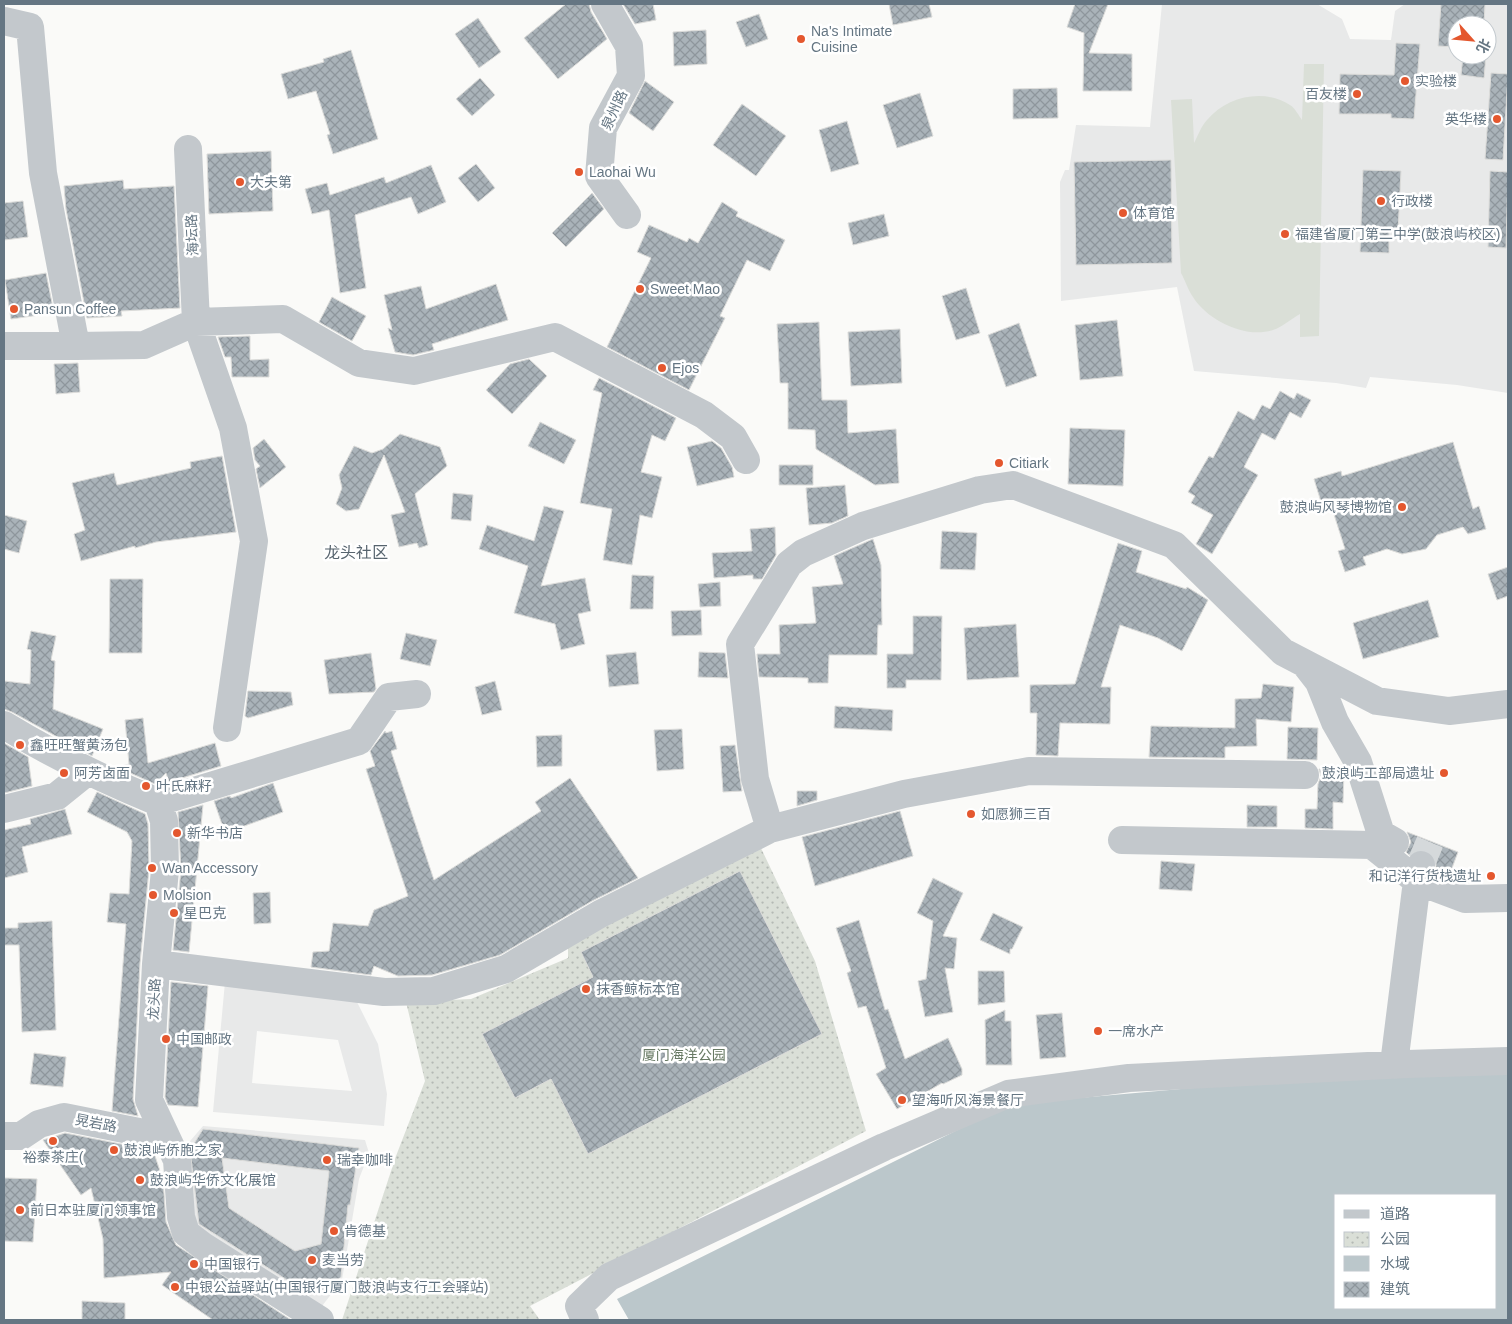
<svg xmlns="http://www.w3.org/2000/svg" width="1512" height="1324" font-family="Helvetica,'Noto Sans SC',sans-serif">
	<defs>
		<pattern id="park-dots" width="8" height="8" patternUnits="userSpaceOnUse" patternTransform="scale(1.25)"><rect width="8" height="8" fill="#dadfd7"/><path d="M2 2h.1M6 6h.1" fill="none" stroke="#b4b9b4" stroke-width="1.8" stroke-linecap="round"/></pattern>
		<pattern id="building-cross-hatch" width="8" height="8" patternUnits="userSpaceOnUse" patternTransform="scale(1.25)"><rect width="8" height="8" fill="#aab3b9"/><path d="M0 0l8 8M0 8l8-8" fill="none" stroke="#8e969c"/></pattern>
	</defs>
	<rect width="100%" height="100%" fill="#fafaf8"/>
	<path fill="#e8e9e9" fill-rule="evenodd" d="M1162,4H1317L1342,19L1350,39L1391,40L1395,11L1405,4H1508V393L1457,385L1370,377L1366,388L1336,383L1194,371L1177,287L1061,301L1060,182L1065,170H1069L1076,125L1150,127ZM1457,25H1487V55H1457Z
		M225,982L354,996L378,1044L387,1094L384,1126L213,1112ZM257,1031L338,1040L352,1091L252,1083Z
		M203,1126L365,1140L369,1153L359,1179L342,1280L319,1310L176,1234L166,1169Z"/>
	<path fill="#dadfd7" d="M1304,64H1324L1319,336L1300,337V314C1291,319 1282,327 1273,330C1246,339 1208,321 1193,297C1188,290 1185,280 1181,273L1171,100L1192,99L1194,143C1198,136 1201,126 1207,120C1227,96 1264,88 1290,105C1295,108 1299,116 1302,120Z"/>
	<path fill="url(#park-dots)" d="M758,842L815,961L866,1131L530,1306L540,1320H342L396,1156L425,1081L406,1002L471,999L568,958V937Z"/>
	<path fill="#bbc7cb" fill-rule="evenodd" d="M1508,1071V1320H629L617,1299L1010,1104L1365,1073ZM1336,1195H1496V1308H1336Z"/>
	<path fill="url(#building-cross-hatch)" stroke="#dcdcda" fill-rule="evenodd" d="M566,4H589L591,12L607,39L558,79L524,38Z
		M623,4H653L656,20L635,24Z
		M889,4H929L932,17L893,25Z
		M1075,4H1108L1089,53L1132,54V91H1083L1084,33L1067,27Z
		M1441,4H1485L1484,25H1457V47L1438,46Z
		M759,14L768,39L746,47L736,22Z
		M478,18L501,52L479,68L455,34Z
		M706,30L707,64L674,66L673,32Z
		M1396,43L1420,44L1414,119L1391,118V114H1339L1340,74L1394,75Z
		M351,50L378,139L333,154L327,135L330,134L316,91L288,99L281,74L324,62L323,59Z
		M1463,55H1486L1484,78L1461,75Z
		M1491,73L1508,74L1503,160L1485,159Z
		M480,78L495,95L472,116L456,99Z
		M645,81L674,102L653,131L629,113Z
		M1057,88L1058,118L1013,119V89Z
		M920,93L933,136L897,148L883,105Z
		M742,104L786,136L756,176L713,145Z
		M847,121L859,164L831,172L819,130Z
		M271,151L273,211L209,214L207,154Z
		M1171,160L1172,263L1076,265L1074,162Z
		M476,164L495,188L478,202L458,178Z
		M431,165L446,202L418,214L411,197L355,215L366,288L340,293L329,210L312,214L305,189L327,183L330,195L384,177L386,183Z
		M1363,170L1401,171L1398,232H1389V253L1360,252Z
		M1490,171L1508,172L1506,248L1488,247Z
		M123,180L124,189L174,186L180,308L121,311L122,316L87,318L66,209L64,186Z
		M592,193L604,209L566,247L552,233Z
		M23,201L28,237L4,240V203Z
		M722,202L738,212L736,216L785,240L770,271L747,260L720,316L725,318L689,390L607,347L651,258L637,252L649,225L687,242L689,238L698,243Z
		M884,214L889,236L853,245L848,223Z
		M46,273L54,313L11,319L5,280Z
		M496,284L508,320L432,344L434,350L413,355L395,352L388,328L392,330L384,295L421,286L426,309Z
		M966,288L980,333L956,340L942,296Z
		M332,297L366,316L352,341L319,322Z
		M1117,320L1123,376L1080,380L1075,325Z
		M819,322L822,400H847L848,433L896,429L899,483L875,485L816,449L815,430L788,429V383H780L777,324Z
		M1019,323L1037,376L1006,387L988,335Z
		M900,329L902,383L851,386L848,332Z
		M250,336V360L269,359V377H232L231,357H225L218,337Z
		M529,359L547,376L512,414L486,390L510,364Z
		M78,363L80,392L56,394L54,364Z
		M599,378L676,418L665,441L652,435L641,472L662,477L652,518L640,515L632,565L603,560L612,509L580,503L602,393L593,390Z
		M1280,391L1294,399L1297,393L1311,400L1301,418L1290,412L1275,440L1262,433L1244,467L1258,475L1212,554L1196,544L1213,515L1191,503L1195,496L1188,492L1209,456L1213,458L1238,411L1254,420L1262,405L1270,409Z
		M540,422L576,440L564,464L528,446Z
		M1070,428L1125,430L1123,486L1068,484Z
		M400,434L440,447L447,466L415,494L428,545L419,548L417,543L399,547L391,515L405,512L384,455L359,509L346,511L336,504L342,488L339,475L354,446L372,453L383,449Z
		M264,439L286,467L260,488L256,469L260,466L255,460L253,448Z
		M712,441L721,448L732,467L734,477L697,486L687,447Z
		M1453,442L1473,509L1479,506L1486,529L1468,534L1463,527L1437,535L1426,549L1402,554L1387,549L1363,557L1366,565L1345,572L1338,551L1345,549L1330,502L1322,505L1314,479L1341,471L1342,476Z
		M222,456L236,532L156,542L135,548V546L81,561L74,534L85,530L72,483L114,473L117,485L191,468L190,462Z
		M779,465H813V485H779Z
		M845,485L848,516L832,523L809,525L806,488Z
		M453,493L473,495L471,521L451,519Z
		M544,506L564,511L541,586L585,578L591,611L578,614L585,644L561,650L555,624L514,613L528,566L479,549L487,525L534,541Z
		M4,515L27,521L19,553L4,549Z
		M775,527L776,555L762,579H753V575L714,578L712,553L752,551L750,529Z
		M942,531L977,533L975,570L940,569Z
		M873,539L881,565L882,625H878L877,655H829L828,683H808V678L759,677L757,654H780L779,625L816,623L812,587L843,584L834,556Z
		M1118,543L1142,551L1136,572L1186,589L1187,587L1208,600L1182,651L1158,638L1120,625L1101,687H1111L1110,724L1060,723L1058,756L1036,755L1037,713H1030V685L1075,684Z
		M1508,567V596L1497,600L1488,574Z
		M632,575L654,576L653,609H630Z
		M110,579H143L142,653H109Z
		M720,582L721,606L700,607L698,584Z
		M1428,600L1439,637L1363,659L1353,623Z
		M701,610L702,635L672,636L671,611Z
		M913,616H942L941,680H906V688H887V654H913Z
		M1016,624L1019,677L967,680L964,628Z
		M31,631L56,636L51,660L55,661L53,709L103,729L92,756L12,712L4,709V681L30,684L31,650L27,649Z
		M406,633L437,640L430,666L400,659Z
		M636,652L639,684L609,687L606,655Z
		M699,652L725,653L728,678L698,677Z
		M371,653L376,689L374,692L329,694L324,660Z
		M495,681L502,710L482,715L475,687Z
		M1263,684L1294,687L1291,722L1256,719L1257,746L1225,747V758L1149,757L1151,726L1235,728V699L1261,698Z
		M248,691L291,692L293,705L248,718L245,716Z
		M835,706L893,710L892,731L834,728Z
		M143,718L148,763L215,743L221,766L169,782L166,773L155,784L117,767L129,764L125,720Z
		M1288,727L1318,728L1317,760L1287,759Z
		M682,729L684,769L657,771L654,730Z
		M385,731L386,733L392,731L397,749L391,751L434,880L541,811L535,802L570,778L638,878L592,901L500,955L432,975L398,976L374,966L371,975L311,967L313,952L329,951L333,923L368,926L374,910L408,896L366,769L375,766L370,751Z
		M562,735V766L537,767L536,736Z
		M4,743L28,757L32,786L4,793Z
		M735,745L742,791L723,792L720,746Z
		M1319,769H1344L1343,803L1333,802V829L1305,828V809H1317L1318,784L1321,776Z
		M273,783L283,812L225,833L214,801L230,796L231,798Z
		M797,791H817V800L797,806Z
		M97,792L145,814L148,824L149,869L140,963L133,1099L138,1116L112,1111L126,924L107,922L110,893L129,894L132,841L127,832L87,812Z
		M203,805L189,952L173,950L181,870L178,812Z
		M1247,805L1277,806V827H1247Z
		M65,809L72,834L22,847L28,872L4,878V830L31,824L30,819Z
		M900,811L913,856L815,886L802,837Z
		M1407,832L1458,852L1449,876L1436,871V861L1431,853L1424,850H1416L1409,855L1406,852L1411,842Z
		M1161,861L1195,864L1192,891L1159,889Z
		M740,871L822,1034L588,1154L551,1079L515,1098L482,1034L593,977L581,952Z
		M933,878L963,893L943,936L957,938L954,969L945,968L953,1012L925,1017L918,981L926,979L933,921L917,913Z
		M270,892L271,923L254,924L253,893Z
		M993,913L1023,927L1012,949H1010V954L980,940Z
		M859,920L885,1010L888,1009L905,1059L948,1038L962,1069V1075L943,1084L942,1083L897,1109L876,1074L886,1068L866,1006L858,1008L847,973L851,971L836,928Z
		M52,921L56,1030L22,1032L19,945H4V928H18V923Z
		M978,971H1004L1005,1002L978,1005Z
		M171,982L208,986L198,1107L168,1105L165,1097Z
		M1005,1010V1021H1011L1012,1065H986L985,1020Z
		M1062,1013L1066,1057L1040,1059L1036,1015Z
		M34,1053L66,1057L63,1087L30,1084Z
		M203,1129L359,1148L350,1205H348L341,1277L325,1291L306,1292L199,1224L190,1150ZM222,1158L329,1171L321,1244L295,1251L229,1208Z
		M65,1133L141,1148L152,1147L163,1180L166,1222L176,1245L291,1320H213L162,1285L171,1272L104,1278L103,1239L91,1188L81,1195L43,1140Z
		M4,1178L37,1179L33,1242L4,1241Z
		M82,1301L125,1303V1320H82Z"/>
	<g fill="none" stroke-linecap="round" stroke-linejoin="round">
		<path stroke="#d5d9db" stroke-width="28" stroke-dasharray="28 14" stroke-linecap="butt" d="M1422,861L1430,842"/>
		<path stroke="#c3c8cc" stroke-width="28" d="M605,4L629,46L631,76L603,128L599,176L627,215
			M4,21L30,27L43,173L76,346L144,345L196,322L188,149
			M4,346H76
			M1305,664L1319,682L1335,722L1358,762L1381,834L1395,842
			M4,725C53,755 104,780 158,802L164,821L165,870L156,964L149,1100L177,1160L181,1217L186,1233L203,1246L320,1320
			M227,728L254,541L233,428L196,322L283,319L359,363L414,371L555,337L704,415L733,437L746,460
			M158,802L359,741L389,697L417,694
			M4,809L57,796L88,771
			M770,829L755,779L740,644L789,564L803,553L863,526L980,490L1013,485L1174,545L1283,652L1377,701L1449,711L1508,704
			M1122,840L1372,845L1417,881L1394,1064
			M1421,865L1417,881L1465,899L1508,898
			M156,964L384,992L434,991L506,969L600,914L770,829L904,794L1029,771L1305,775
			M4,1136H21L39,1124L64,1117L144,1133L161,1126
			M585,1320L579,1306L609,1277L884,1147L1008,1094L1129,1078L1407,1064L1508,1061"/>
	</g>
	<g fill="#e4572e" stroke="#fff" stroke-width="2">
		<circle cx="801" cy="39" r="5"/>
		<circle cx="1405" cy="81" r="5"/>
		<circle cx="1357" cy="94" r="5"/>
		<circle cx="1497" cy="119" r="5"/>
		<circle cx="579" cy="172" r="5"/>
		<circle cx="240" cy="182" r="5"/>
		<circle cx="1381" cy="201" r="5"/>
		<circle cx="1123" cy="213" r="5"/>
		<circle cx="1285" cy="234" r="5"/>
		<circle cx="640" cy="289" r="5"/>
		<circle cx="14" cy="309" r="5"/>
		<circle cx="662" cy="368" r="5"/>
		<circle cx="999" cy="463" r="5"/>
		<circle cx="1402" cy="507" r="5"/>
		<circle cx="20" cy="745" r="5"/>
		<circle cx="64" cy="773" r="5"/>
		<circle cx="1444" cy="773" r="5"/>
		<circle cx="146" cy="786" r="5"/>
		<circle cx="971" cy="814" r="5"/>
		<circle cx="177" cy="833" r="5"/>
		<circle cx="152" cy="868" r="5"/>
		<circle cx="1491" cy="876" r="5"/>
		<circle cx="153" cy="895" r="5"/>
		<circle cx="174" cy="913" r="5"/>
		<circle cx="586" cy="989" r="5"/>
		<circle cx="1098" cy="1031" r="5"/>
		<circle cx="166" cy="1039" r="5"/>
		<circle cx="902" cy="1100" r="5"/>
		<circle cx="53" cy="1141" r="5"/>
		<circle cx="114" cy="1150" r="5"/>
		<circle cx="327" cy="1160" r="5"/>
		<circle cx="140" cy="1180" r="5"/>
		<circle cx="20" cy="1210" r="5"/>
		<circle cx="334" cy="1231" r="5"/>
		<circle cx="312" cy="1260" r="5"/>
		<circle cx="194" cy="1264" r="5"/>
		<circle cx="175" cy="1287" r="5"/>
	</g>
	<g text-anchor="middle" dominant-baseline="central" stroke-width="5" stroke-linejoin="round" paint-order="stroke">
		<g font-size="14" fill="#657683" stroke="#fff" text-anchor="start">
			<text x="811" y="31">Na's Intimate<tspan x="811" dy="16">Cuisine</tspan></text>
			<text x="1415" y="81">实验楼</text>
			<text x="1347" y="94" text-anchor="end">百友楼</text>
			<text x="1487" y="119" text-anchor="end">英华楼</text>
			<text x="589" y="172">Laohai Wu</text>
			<text x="250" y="182">大夫第</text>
			<text x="1391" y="201">行政楼</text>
			<text x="1133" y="213">体育馆</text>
			<text x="1295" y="234">福建省厦门第二中学(鼓浪屿校区)</text>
			<text x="650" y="289">Sweet Mao</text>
			<text x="24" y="309">Pansun Coffee</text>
			<text x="672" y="368">Ejos</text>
			<text x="1009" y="463">Citiark</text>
			<text x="1392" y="507" text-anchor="end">鼓浪屿风琴博物馆</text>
			<text x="30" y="745">鑫旺旺蟹黄汤包</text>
			<text x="74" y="773">阿芳卤面</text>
			<text x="1434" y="773" text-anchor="end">鼓浪屿工部局遗址</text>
			<text x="156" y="786">叶氏麻籽</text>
			<text x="981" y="814">如愿狮三百</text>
			<text x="187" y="833">新华书店</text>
			<text x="162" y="868">Wan Accessory</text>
			<text x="1481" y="876" text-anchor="end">和记洋行货栈遗址</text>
			<text x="163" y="895">Molsion</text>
			<text x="184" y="913">星巴克</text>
			<text x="596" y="989">抹香鲸标本馆</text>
			<text x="1108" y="1031">一席水产</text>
			<text x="176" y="1039">中国邮政</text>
			<text x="912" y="1100">望海听风海景餐厅</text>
			<text x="124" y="1150">鼓浪屿侨胞之家</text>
			<text x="53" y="1157" text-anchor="middle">裕泰茶庄(</text>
			<text x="337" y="1160">瑞幸咖啡</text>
			<text x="150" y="1180">鼓浪屿华侨文化展馆</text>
			<text x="30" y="1210">前日本驻厦门领事馆</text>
			<text x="344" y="1231">肯德基</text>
			<text x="322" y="1260">麦当劳</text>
			<text x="204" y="1264">中国银行</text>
			<text x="185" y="1287">中银公益驿站(中国银行厦门鼓浪屿支行工会驿站)</text>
		</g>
		<g font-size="14" fill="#657683" stroke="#fff">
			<text transform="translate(614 110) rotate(-65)">泉州路</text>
			<text transform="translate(192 235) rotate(-93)">海坛路</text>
			<text transform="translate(154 999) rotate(-87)">龙头路</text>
			<text transform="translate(96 1123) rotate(11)">晃岩路</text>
		</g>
		<g font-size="14" fill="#687a64" stroke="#fff">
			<text x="684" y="1055">厦门海洋公园</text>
		</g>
		<g font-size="16" fill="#57646e" stroke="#fff">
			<text x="356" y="552">龙头社区</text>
		</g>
	</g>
	<rect width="1512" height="1324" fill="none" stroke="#657683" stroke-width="10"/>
	<rect x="1334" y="1194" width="162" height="115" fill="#ffffff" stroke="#c1c8cd"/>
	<rect x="1344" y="1210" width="25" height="8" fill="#c3c8cc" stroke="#c1c8cd"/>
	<text x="1380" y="1219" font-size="15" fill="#657683">道路</text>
	<rect x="1344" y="1232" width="25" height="15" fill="url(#park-dots)" stroke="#c1c8cd"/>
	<text x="1380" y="1244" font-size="15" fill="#657683">公园</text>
	<rect x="1344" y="1256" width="25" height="15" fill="#bbc7cb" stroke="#c1c8cd"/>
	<text x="1380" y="1269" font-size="15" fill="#657683">水域</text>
	<rect x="1344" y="1282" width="25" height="15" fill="url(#building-cross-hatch)" stroke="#c1c8cd"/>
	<text x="1380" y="1294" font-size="15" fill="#657683">建筑</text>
	<g transform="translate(1472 40) rotate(117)"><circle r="24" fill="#ffffff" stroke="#c1c8cd"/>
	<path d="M0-4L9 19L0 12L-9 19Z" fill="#e4572e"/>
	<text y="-8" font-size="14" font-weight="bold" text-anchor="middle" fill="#657683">北</text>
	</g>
</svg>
